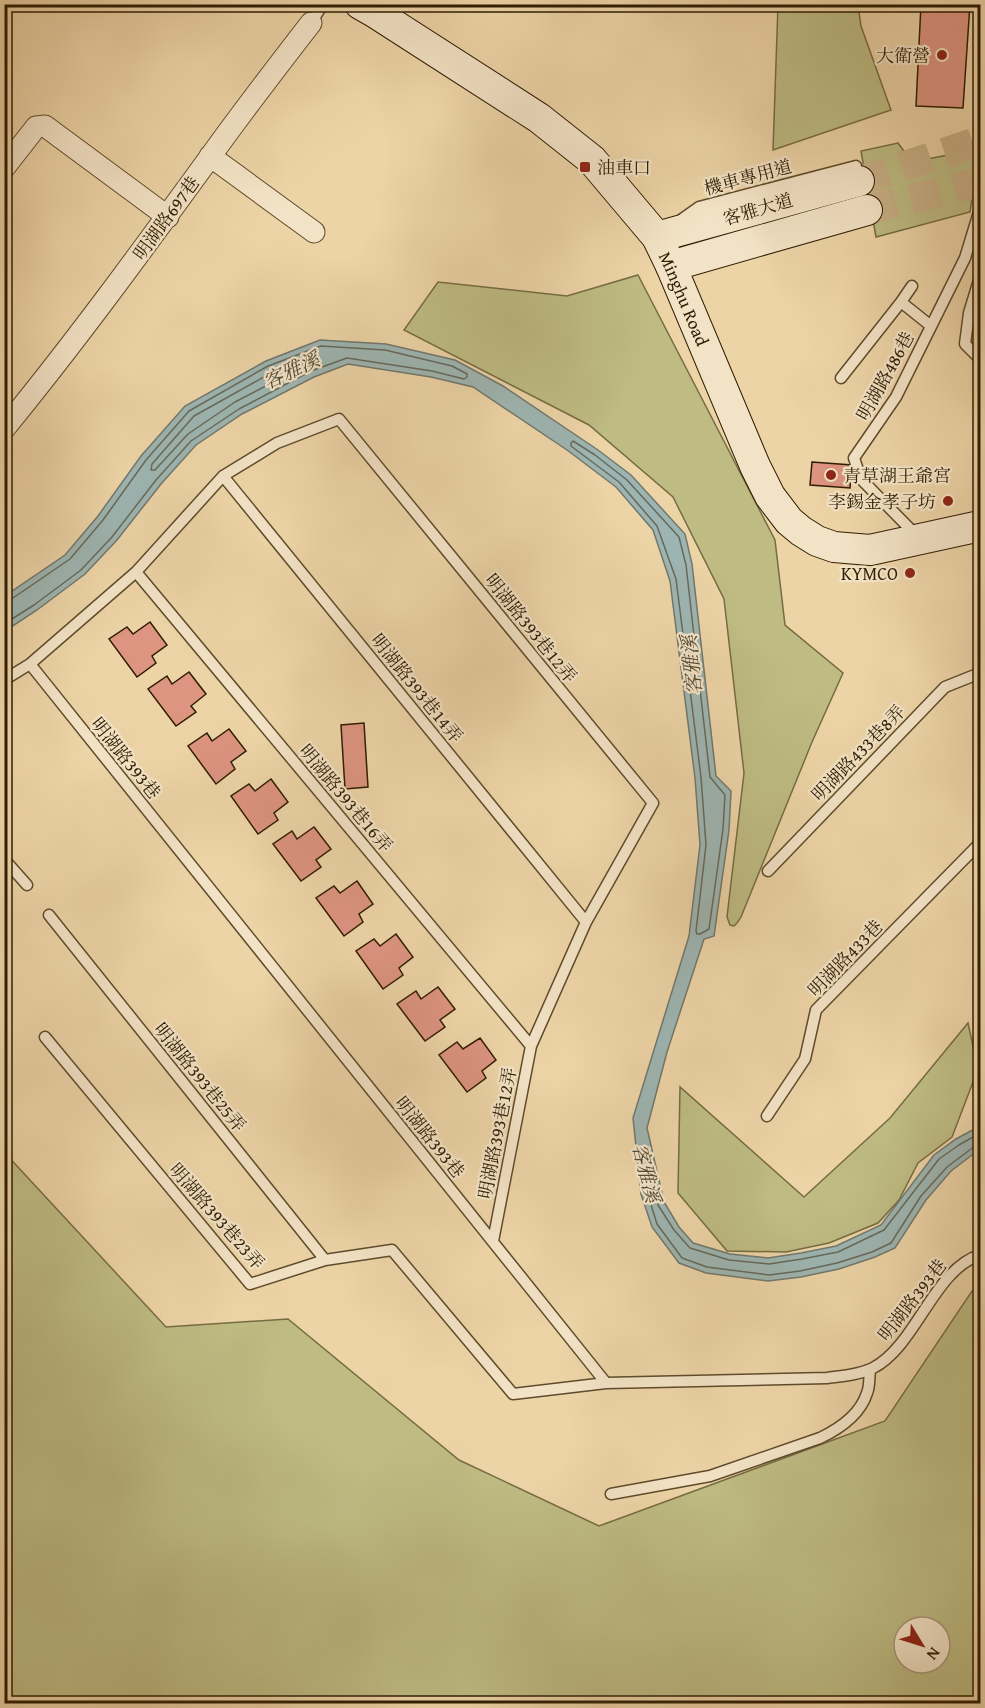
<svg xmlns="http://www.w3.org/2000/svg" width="985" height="1708" font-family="'Gentium Book Plus','Noto Serif TC',serif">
	<rect width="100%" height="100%" fill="#edd4a7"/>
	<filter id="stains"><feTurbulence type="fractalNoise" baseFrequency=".00333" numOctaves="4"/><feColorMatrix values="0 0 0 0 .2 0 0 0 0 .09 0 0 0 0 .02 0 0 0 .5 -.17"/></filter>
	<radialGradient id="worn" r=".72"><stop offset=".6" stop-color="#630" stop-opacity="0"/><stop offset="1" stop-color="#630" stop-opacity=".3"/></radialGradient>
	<path fill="#bebb83" stroke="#766c42" stroke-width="1.5" fill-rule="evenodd" d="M778,5H858L861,26L891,110L773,150Z
		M898,143L912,162L979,149L970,212L876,237L861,151Z
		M638,275L775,540L785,625L843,673L812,742L741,917L737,923L734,926L730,925L727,917L744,773L724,599L673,497L589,425L404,330L438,282L567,296Z
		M968,1023L978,1069L952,1137L918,1163L899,1200L878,1223L829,1243L786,1252L727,1251L678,1193L680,1087L804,1197L890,1118Z
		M4,1152L166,1327L288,1319L459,1460L599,1526L885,1421L972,1291L980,1287V1703H5ZM904,1627H940V1663H904Z"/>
	<path fill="#9db5b2" stroke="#71786c" stroke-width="1.5" d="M320,340L386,344L455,360L503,386L598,450L631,475L685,534L692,564L716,776L731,791L729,830L714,936L704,939L667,1052L647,1128L664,1202L679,1227L693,1243L730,1254L768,1258L801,1253L836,1246L881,1225L934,1155L956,1139L980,1126V1149L951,1171L926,1200L895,1248L875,1257L839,1269L801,1277L768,1281L706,1273L679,1263L652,1227L641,1194L633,1118L689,936L700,845L695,778L670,581L653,530L616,487L567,450L473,387L431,377L348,364L314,377L242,414L196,445L161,484L117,540L85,574L37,610L5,631V596L65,555L98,516L141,456L185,406L266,361Z"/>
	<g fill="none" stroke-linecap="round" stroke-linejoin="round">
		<path stroke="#66695a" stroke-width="1.5" d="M300,362L303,364L302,367L235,402L188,434L155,470H151L152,464L194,416L271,373Z
			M573,441L595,455L627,480L679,537L686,565L710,777L725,795L723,829L709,929L700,934H697L696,931L706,845L701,777L676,579L657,526L619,482L571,446V443Z
			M4,601L10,600L70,559L103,520L146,460L189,411L268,366L321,346L385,350L452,366L467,374V377L464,379L432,371L347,358L311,371L239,409L191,441L156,480L112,537L81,570L34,605L4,624
			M980,1133L959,1145L939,1159L884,1230L838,1252L802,1259L769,1264L729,1260L690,1248L674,1230L658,1205L651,1173L648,1171L645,1174L647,1192L657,1224L682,1258L707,1267L769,1275L800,1271L837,1263L872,1252L891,1243L921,1196L947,1167L975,1146L980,1145"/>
	</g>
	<path fill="#dd9481" stroke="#2f1d02" stroke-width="1.5" d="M921,4H970L963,108L916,106Z
		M812,462L852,465L850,488L810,485Z
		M150,622L167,645L152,656L156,663L137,677L109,639L127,627L133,634Z
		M189,672L206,694L191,706L196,712L176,726L148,689L167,676L172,684Z
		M364,723L368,787L345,789L341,725Z
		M229,729L246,751L231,762L235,769L216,784L188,746L207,733L212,741Z
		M271,779L288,802L274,813L278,820L258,834L231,796L249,784L255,791Z
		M314,827L331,849L316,860L321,867L301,881L273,844L292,831L297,839Z
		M357,881L373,904L359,914L363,922L344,936L316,898L334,886L340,893Z
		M396,934L413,957L399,968L403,975L383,989L356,951L374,939L380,946Z
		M438,987L455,1009L440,1020L445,1027L425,1041L397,1004L416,991L421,999Z
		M480,1038L496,1060L482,1071L486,1078L467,1092L439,1055L457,1042L463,1049Z"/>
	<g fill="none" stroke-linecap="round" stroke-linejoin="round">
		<path stroke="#c7af86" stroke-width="30" stroke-dasharray="30 15" stroke-linecap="butt" d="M859,181L980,141
			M867,210L980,182"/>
		<g stroke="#5e4b2b" stroke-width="13">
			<path id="lane" d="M311,23L323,4
				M682,219L699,207L856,166
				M980,277L969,313L965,344L980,359
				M901,302L931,326
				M841,378L901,302L912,286
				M223,476L586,922
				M916,535L861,479L854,458L896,397L965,258L980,209
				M136,572L531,1046
				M30,664L606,1383L827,1378C842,1376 859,1375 873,1368C916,1346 934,1269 980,1255
				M4,680L30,664L136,572L223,476L277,443L339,419L653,803L586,922L531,1046L493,1241
				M4,859L27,885
				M768,871L945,687L975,675L980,678
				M49,915L325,1260
				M45,1037L250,1284L325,1260L392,1250L513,1394L606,1383
				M767,1116L805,1059L816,1010L980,843
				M611,1494L710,1476L820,1438C839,1429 860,1415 867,1393C870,1386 869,1377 870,1370"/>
		</g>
		<g stroke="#5e4b2b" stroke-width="23">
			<path id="street" d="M210,156L314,232
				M4,168L36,127L45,126L168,217
				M4,429C76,341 143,249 210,157C242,112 277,67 311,23"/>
		</g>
		<g stroke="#2f1d02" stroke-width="32">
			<g id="secondary">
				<path id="s1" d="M360,4L374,12L539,118L592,160L657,237L671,266L755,466L770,496L789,521L801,531L817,541L834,547L870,550L980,526"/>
				<path d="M657,237L859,181"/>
				<path d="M671,266L867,210"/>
			</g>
		</g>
		<use href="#lane" stroke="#f3e3c6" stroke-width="10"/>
		<use href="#street" stroke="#f3e3c6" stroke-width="21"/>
		<use href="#secondary" stroke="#f3e3c6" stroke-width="30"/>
	</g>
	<g fill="#8f2418" stroke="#f3e3c6" stroke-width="2">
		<circle cx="942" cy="55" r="6"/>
		<rect x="579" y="161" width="12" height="12" rx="3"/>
		<circle cx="831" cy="475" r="6"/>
		<circle cx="948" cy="501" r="6"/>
		<circle cx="910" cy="573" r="6"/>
	</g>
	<g text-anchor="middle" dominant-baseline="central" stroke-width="4.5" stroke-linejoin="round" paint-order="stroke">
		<g font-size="18" fill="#2f1d02" stroke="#f3e3c6" text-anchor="end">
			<text x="930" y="55">大衛營</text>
			<text x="597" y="167" text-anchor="start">油車口</text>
			<text x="843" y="475" text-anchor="start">青草湖王爺宮</text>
			<text x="936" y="501">李錫金孝子坊</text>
			<text x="898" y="573">KYMCO</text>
		</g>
		<g font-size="18" fill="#2f1d02" stroke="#f3e3c6">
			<text transform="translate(748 177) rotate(-15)">機車專用道</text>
			<text transform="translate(758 209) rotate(-16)">客雅大道</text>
			<text transform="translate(166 218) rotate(-54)">明湖路697巷</text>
			<text stroke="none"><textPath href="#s1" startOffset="448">Minghu Road</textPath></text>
			<text transform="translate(885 376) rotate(-61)">明湖路486巷</text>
			<text transform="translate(531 628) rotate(51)">明湖路393巷12弄</text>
			<text transform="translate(417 688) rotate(51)">明湖路393巷14弄</text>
			<text transform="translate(858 753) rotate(-46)">明湖路433巷8弄</text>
			<text transform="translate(126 758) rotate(51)">明湖路393巷</text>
			<text transform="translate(346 798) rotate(50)">明湖路393巷16弄</text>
			<text transform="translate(845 958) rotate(-46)">明湖路433巷</text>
			<text transform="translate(200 1077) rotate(51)">明湖路393巷25弄</text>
			<text transform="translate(497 1133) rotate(-79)">明湖路393巷12弄</text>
			<text transform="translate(430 1137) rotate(51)">明湖路393巷</text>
			<text transform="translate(217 1216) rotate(49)">明湖路393巷23弄</text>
			<text transform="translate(912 1300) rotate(-52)">明湖路393巷</text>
		</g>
		<g font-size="20" font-style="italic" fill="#504b37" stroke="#f3e3c6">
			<text transform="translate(291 370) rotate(-25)">客雅溪</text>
			<text transform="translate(691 665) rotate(-96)">客雅溪</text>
			<text transform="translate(647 1173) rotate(76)">客雅溪</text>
		</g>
	</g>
	<rect width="985" height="1708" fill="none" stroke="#edd4a7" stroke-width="24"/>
	<rect x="6" y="6" width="973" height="1696" fill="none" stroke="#2f1d02" stroke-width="3"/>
	<rect x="12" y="12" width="961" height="1684" fill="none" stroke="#2f1d02" stroke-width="1.5"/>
	<g transform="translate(922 1645) rotate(128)"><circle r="28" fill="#f3e3c6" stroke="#a59478" stroke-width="1.5"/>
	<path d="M0-4.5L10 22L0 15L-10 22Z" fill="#8f2418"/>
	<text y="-9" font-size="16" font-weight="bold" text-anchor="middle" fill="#2f1d02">N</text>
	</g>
	<rect width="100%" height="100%" filter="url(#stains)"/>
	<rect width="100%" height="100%" fill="url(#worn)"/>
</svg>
